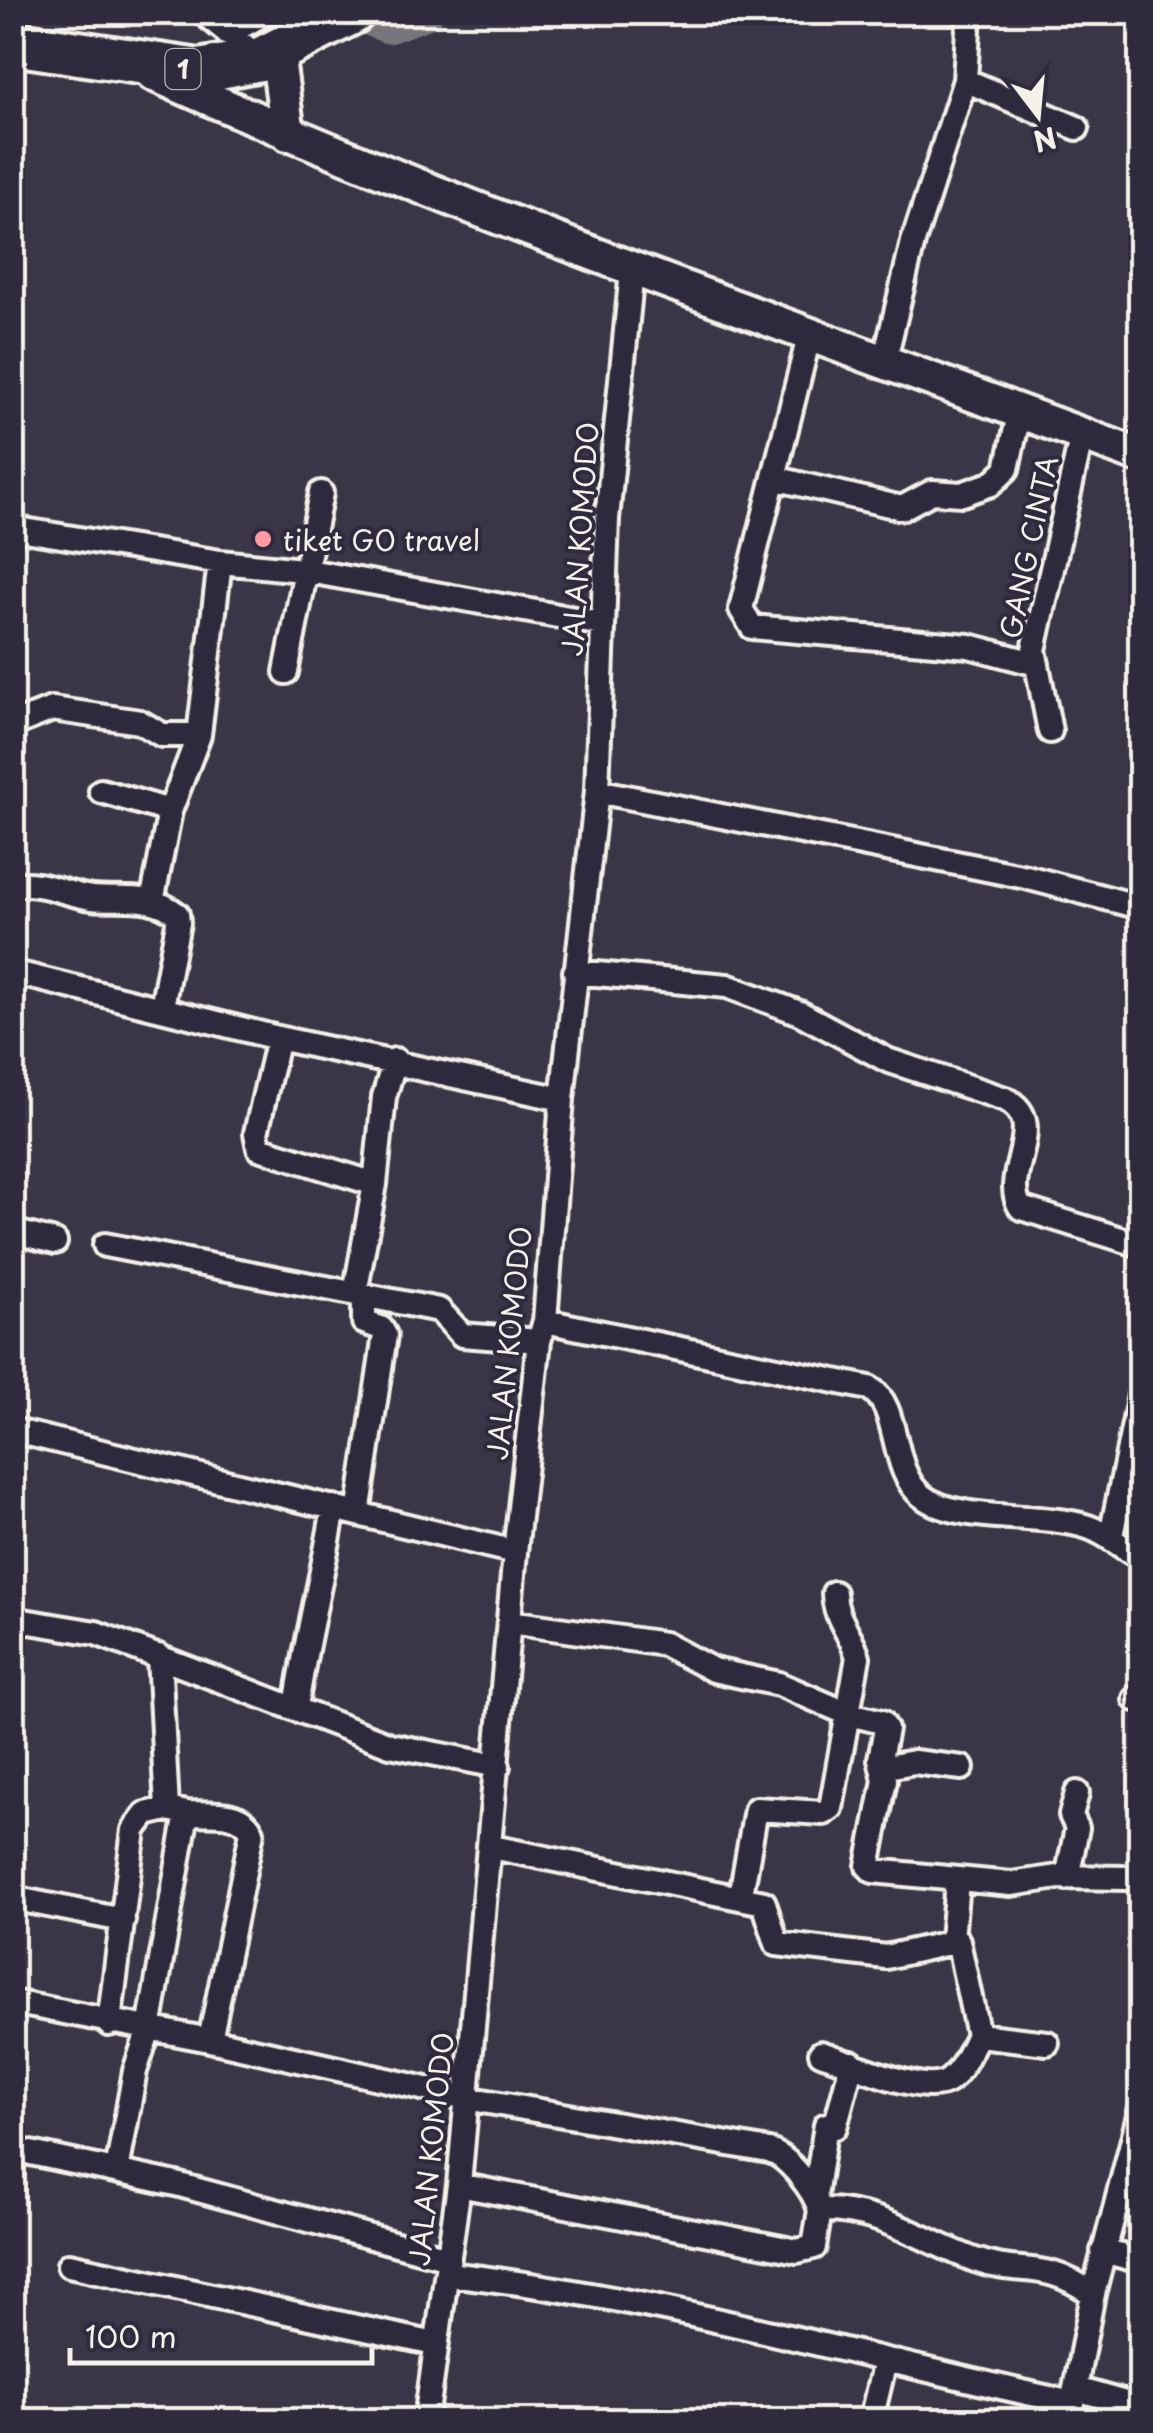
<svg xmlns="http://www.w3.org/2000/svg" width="1153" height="2433" font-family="'Playpen Sans',sans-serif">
	<rect width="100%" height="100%" fill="#3b3647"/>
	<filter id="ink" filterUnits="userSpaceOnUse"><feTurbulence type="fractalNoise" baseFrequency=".01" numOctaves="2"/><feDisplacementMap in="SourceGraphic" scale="20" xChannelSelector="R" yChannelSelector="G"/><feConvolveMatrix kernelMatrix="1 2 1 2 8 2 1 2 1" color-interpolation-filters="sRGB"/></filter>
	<g filter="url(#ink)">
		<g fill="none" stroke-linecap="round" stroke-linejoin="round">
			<path stroke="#78747b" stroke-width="35" d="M369,12L373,20L388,26L426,12"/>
			<g stroke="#f4f1e8" stroke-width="30">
				<path id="street" d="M202,12L261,59
					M228,34L267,12
					M965,80L1077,128
					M809,337L741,609L752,627L969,646L1037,664
					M884,363L913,242L965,80L969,12
					M774,478L902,508L932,492L962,494L991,484L1007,469L1020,410
					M12,528L220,562L303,570L602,624
					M286,672L321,493
					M12,725L52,709L140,722L162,735H199
					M1050,731L1034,650L1082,434
					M101,791L170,811
					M597,791L1026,877L1140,907
					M12,885C41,880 64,894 92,898C122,901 151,893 177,914L178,923L162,1007
					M152,902L170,811L199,735L220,562
					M12,972L278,1038L562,1099
					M575,972L727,986L800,1013L887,1060L1005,1099C1052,1122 998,1176 1021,1208L1140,1245
					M278,1038L256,1133L259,1148L375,1184L384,1097L395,1060
					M12,1231L55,1242
					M105,1245L439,1310L462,1335L539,1341
					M355,1294L375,1184
					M545,1321L869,1388C901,1405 889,1471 922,1496C958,1524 1042,1512 1088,1527C1109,1534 1121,1548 1140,1557
					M12,1430L515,1552
					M358,1514L385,1335L381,1328L364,1322V1295
					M1111,1536L1140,1395
					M12,1619L96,1633L390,1745L498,1766
					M510,1622L664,1644L713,1670L779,1684L846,1713L882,1722L886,1729L880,1759L885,1780L868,1866L873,1871L1011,1884L1058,1877L1128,1878L1140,1873
					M1135,1699H1140
					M296,1707C306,1639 323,1575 334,1507
					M882,1768L914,1762L962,1768
					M187,1813C209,1814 242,1809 252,1832L210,2040
					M492,1847L764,1903L777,1944L886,1957L958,1941L978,2035C970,2051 963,2070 948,2081C924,2097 849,2062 821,2053
					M1067,1878L1077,1828L1071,1815L1077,1793
					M741,1895L756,1809L824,1813L831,1808L858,1657C851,1632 835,1621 834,1593
					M12,1898L123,1920
					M952,1940L957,1881
					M12,2002L210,2040L466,2098L769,2151C788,2156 814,2190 820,2210C876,2208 924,2241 975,2260C1024,2277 1041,2258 1093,2294
					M109,2024L134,1830L146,1814L167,1809L159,1656
					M978,2035L1047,2043
					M12,2149L176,2184L448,2258
					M117,2171L135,2071L149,2029L187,1813L167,1809
					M459,2185L797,2251L814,2247L820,2210
					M815,2196L826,2125L835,2127L852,2063
					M1103,2251L1140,2261
					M69,2265L435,2344
					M448,2274C660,2297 865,2359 1073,2403
					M1076,2389L1140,2407
					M426,2420L459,2185L515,1552L539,1341L545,1321L562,1099L597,791L607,519L632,271
					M871,2420L885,2361
					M1069,2420L1093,2294L1140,2112"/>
			</g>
			<g stroke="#f4f1e8" stroke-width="40">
				<path id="secondary" d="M285,48L279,66L288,134
					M153,74C476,218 809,333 1140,456"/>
			</g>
			<g stroke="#f4f1e8" stroke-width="50">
				<path id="highway" d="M12,43L199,71L261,59L353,12"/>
			</g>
			<use href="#street" stroke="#2f2a3d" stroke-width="22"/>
			<use href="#secondary" stroke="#2f2a3d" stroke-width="32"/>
			<use href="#highway" stroke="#2f2a3d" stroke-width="42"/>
		</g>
	</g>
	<circle fill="#ff9aa2" stroke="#2f2a3d" stroke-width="4" cx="263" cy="539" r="10"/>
	<g text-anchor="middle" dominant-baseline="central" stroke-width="8" stroke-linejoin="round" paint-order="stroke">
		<rect fill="#2f2a3d" stroke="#b9b5b5" stroke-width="2.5" x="165.5" y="49" width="35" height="40" rx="8"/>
		<g font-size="25" font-weight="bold" fill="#f4f1e8">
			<text x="183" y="69">1</text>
		</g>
		<g font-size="28" fill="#f4f1e8" stroke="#2f2a3d" text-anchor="start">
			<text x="283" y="539">tiket GO travel</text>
		</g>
		<g font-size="28" fill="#f4f1e8" stroke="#2f2a3d">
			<text transform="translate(579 539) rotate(-86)">JALAN KOMODO</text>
			<text transform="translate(1028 547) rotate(-78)">GANG CINTA</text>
			<text transform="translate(508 1343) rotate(-84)">JALAN KOMODO</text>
			<text transform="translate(430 2149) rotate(-84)">JALAN KOMODO</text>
		</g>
	</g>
	<rect width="1153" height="2433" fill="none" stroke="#2f2a3d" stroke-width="50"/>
	<rect x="25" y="25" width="1103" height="2383" fill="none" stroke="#f4f1e8" stroke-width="4" filter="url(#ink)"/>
	<g transform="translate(1038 115) rotate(164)" stroke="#2f2a3d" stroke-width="8" paint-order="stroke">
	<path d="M0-8L18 38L0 25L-18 38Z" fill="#f4f1e8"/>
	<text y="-15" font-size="28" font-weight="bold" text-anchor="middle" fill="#f4f1e8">N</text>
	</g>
	<path d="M70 2348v15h302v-15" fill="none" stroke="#f4f1e8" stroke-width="5"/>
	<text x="85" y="2348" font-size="30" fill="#f4f1e8" stroke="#2f2a3d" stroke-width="8" paint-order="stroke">100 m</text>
</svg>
